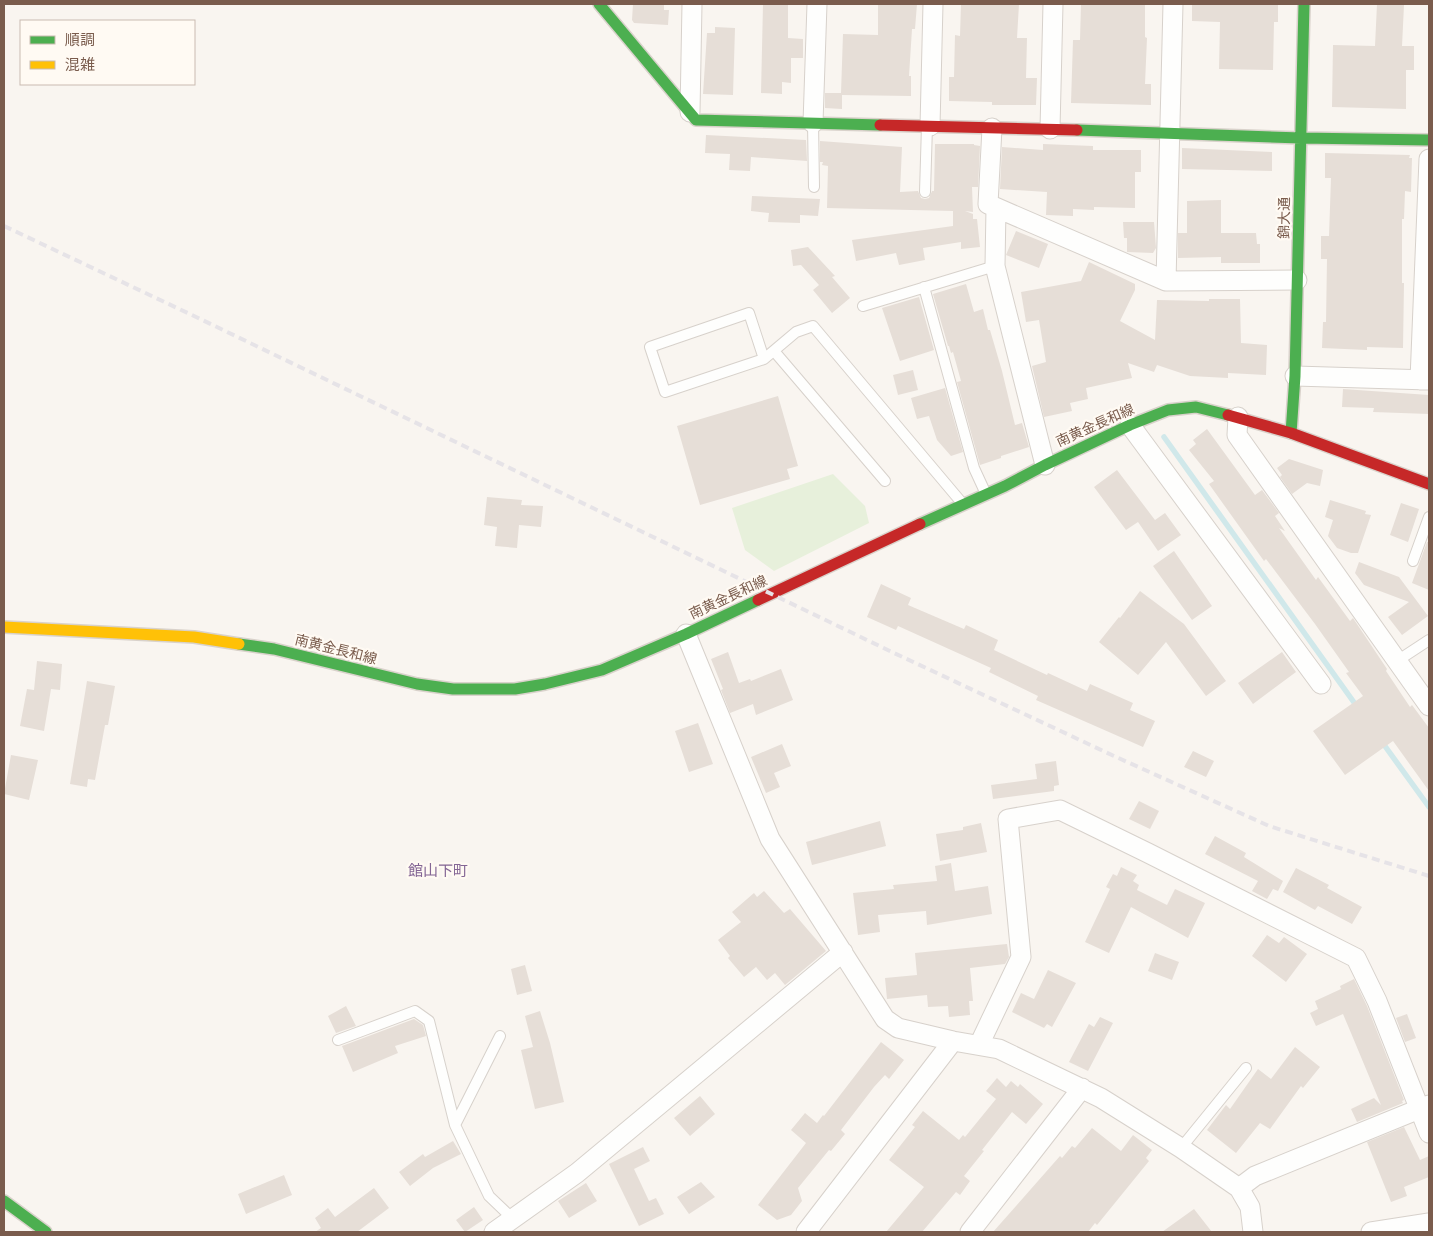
<svg xmlns="http://www.w3.org/2000/svg" width="1433" height="1236" font-family="'Space Grotesk','Noto Sans JP',sans-serif">
	<rect width="100%" height="100%" fill="#f9f5f0"/>
	<path fill="#e7f0db" d="M833,474L865,506L869,523L774,571L745,550L732,508Z"/>
	<g fill="none" stroke-linecap="round" stroke-linejoin="round">
		<path stroke="#d0e8ea" stroke-width="5.5" d="M1164,437L1358,708
			M1382,742L1429,807"/>
	</g>
	<path fill="#e6ded7" d="M633,4H664V10H669L668,25L634,23L632,20Z
		M763,4H788V38L803,39V58H791V83L782,82V94L761,93Z
		M878,4H917L915,29H912L909,76H911V96L842,95V109L825,108V93H841L843,34L878,35Z
		M961,4H1019L1017,38H1027L1026,78H1037L1036,105H992V102L949,101V77H954L955,35L960,36Z
		M1081,4H1145V37L1147,38L1145,84H1151V105L1071,103L1073,40H1080Z
		M1192,4H1278V22H1274L1273,70L1219,69L1220,22L1192,21Z
		M1377,4L1404,5L1402,46H1414V70H1406V109L1332,107L1333,45L1375,46Z
		M715,27L735,28L733,95L703,94L707,33H715Z
		M706,135L806,140L807,161L751,157L750,171L729,170L730,154L705,153Z
		M820,141L902,147L900,192L918,191L921,198L925,199L929,198L932,191H934L935,144H974V145L980,146L978,187H972L973,212L965,211L973,214V219H977L980,247L961,249V242L923,248L925,260L899,265L896,253L856,261L852,240L953,226V211L827,208L828,166L822,165L823,162H820Z
		M1043,144L1093,146V150H1141V172H1135V208L1094,207V210L1073,209V216L1046,215L1047,192L1000,189L1002,147L1043,150Z
		M1182,148L1272,152V171L1182,169Z
		M1325,153L1410,155L1409,158H1412L1411,192L1405,191L1404,219H1402V283H1404L1403,348L1367,347V350L1322,348L1323,322H1326L1327,259H1321V236H1329L1331,178H1325Z
		M752,196L820,199L818,216L800,215V223L768,222L769,213L751,211Z
		M1221,200V233H1256L1257,244H1260V263H1221V257L1178,258V233H1187V201Z
		M1123,222H1154L1156,248L1153,253L1127,252V238H1124Z
		M1016,231L1048,244L1039,268L1006,255Z
		M808,247L835,276L832,277L850,298L832,313L813,290L819,285L801,265L793,266L791,250Z
		M1089,262L1135,284V290L1120,321L1155,340L1157,300L1209,301V299H1240L1241,343L1267,345L1266,375L1228,373V378L1190,376L1157,365L1154,372L1128,363L1132,378L1086,388L1088,399L1070,403L1072,411L1044,417L1032,366L1046,362L1039,320L1026,322L1021,292L1081,281Z
		M966,284L974,312L983,309L988,330H990L1002,371L1015,425L1022,423L1029,447L1001,456V458L980,465L957,382L961,381L953,352L951,353L949,346H948L933,294Z
		M919,297L934,350L900,361L882,308Z
		M913,370L918,390L898,395L893,375Z
		M945,388L963,452L951,456L937,440L929,416L917,419L911,398Z
		M1343,389L1429,395V414L1373,412L1374,408L1342,407Z
		M778,396L798,466L787,469L790,479L700,505L677,426Z
		M1207,429L1255,495L1262,490L1279,513L1275,516L1285,531L1279,528L1316,580L1318,577L1350,621L1353,618L1387,669L1386,671L1410,707L1412,705L1429,728V791L1393,741L1345,775L1313,731L1363,696L1346,673L1349,672L1315,624L1266,559L1264,561L1209,484L1214,481L1189,450L1196,444L1193,440Z
		M1289,459L1323,470L1320,486L1307,483L1292,494L1280,477L1282,475L1277,468Z
		M1117,470L1155,520L1165,513L1181,535L1158,551L1138,522L1126,530L1094,487Z
		M487,497L522,500L521,505L543,506L541,527L519,525L517,548L495,546L497,527L484,525Z
		M1330,500L1366,511L1365,514L1371,515L1358,553H1351L1337,548L1328,536L1333,520L1325,517Z
		M1401,503L1419,509L1408,542L1390,535Z
		M1427,542H1429V590L1412,583Z
		M1174,551L1212,606L1192,620L1153,566Z
		M1359,562L1399,577L1428,616L1402,635L1388,617L1409,602L1364,585L1355,573Z
		M881,584L911,598L908,605L964,629L966,625L998,640L994,650L1047,675L1048,673L1087,691L1090,684L1133,703L1130,710L1155,721L1143,747L1036,700L1038,696L989,672L991,668L898,626L896,630L867,617Z
		M1140,591L1184,624L1226,681L1206,696L1166,642L1138,675L1099,642L1119,617L1120,618Z
		M728,652L739,683L750,679L751,681L781,669L793,700L756,715L753,704L730,713L721,690L723,689L711,659Z
		M1282,652L1296,672L1253,704L1238,683Z
		M37,661L62,664L60,690L51,689L44,731L20,726L27,689L34,690Z
		M87,681L115,686L108,725H105L95,780L88,779L87,787L70,784Z
		M698,723L713,764L689,772L675,731Z
		M782,744L791,766L774,773L780,787L766,793L751,757Z
		M1193,751L1214,761L1206,777L1184,767Z
		M11,755L38,760L29,800L4,794Z
		M1056,761L1059,785L1054,786V791L993,799L991,785L1037,779L1035,764Z
		M1139,801L1159,811L1150,829L1129,819Z
		M880,821L886,846L812,865L806,842Z
		M981,823L987,852L940,861L936,834L963,830V827Z
		M1215,836L1246,853L1244,857L1283,881L1278,891L1273,889L1267,899L1252,891L1258,881L1205,854Z
		M951,863L955,891L988,886L992,914L927,925L926,911L878,915L880,932L858,935L853,893L894,889L893,885L937,881L935,866Z
		M1121,867L1137,875L1133,881L1139,885L1137,890L1167,905L1175,889L1205,903L1188,938L1131,907L1109,953L1085,942L1110,889L1106,887L1113,874L1117,876Z
		M1296,868L1329,885L1327,888L1362,907L1352,924L1318,906L1315,910L1283,892Z
		M764,891L784,913L790,909L826,951L785,985L775,973L767,980L756,967L744,977L728,958L730,956L718,940L741,922L732,912L754,893L757,897Z
		M1267,935L1279,943L1284,937L1307,954L1286,982L1252,956Z
		M1007,944L1009,957L1005,964L970,968L973,1001H969L970,1015L949,1017L948,1006L928,1007L927,995L887,999L885,978L917,975L915,953Z
		M1155,953L1179,962L1172,980L1148,971Z
		M525,965L532,991L517,995L511,969Z
		M1048,970L1076,983L1052,1027L1047,1024L1044,1028L1012,1012L1021,993L1034,999Z
		M1354,979L1367,1006L1404,1100L1402,1101L1403,1103L1357,1122L1351,1109L1374,1098L1381,1105L1351,1033L1343,1014L1316,1026L1310,1013L1318,1009L1315,1001L1341,989L1340,986Z
		M346,1006L356,1026L336,1033L328,1016Z
		M540,1011L550,1043L564,1102L535,1109L521,1050L533,1047L525,1016Z
		M1407,1014L1416,1038L1405,1042L1396,1018Z
		M1100,1017L1113,1023L1088,1071L1069,1062L1089,1024L1094,1027Z
		M414,1019L423,1025L426,1036L395,1046L398,1053L353,1072L342,1046Z
		M881,1042L904,1060L889,1079L885,1075L874,1087L841,1130L845,1134L831,1151L829,1150L798,1188L802,1201L791,1215L777,1220L758,1205L806,1143L791,1130L805,1113L817,1123L823,1115L824,1116Z
		M1295,1047L1320,1067L1303,1088L1301,1086L1270,1129L1260,1123L1236,1153L1207,1130L1226,1105L1230,1109L1258,1069L1271,1079Z
		M997,1078L1006,1087L1011,1081L1018,1087L1020,1084L1043,1104L1026,1124L1012,1112L982,1150L984,1151L964,1176L970,1181L960,1195L956,1192L922,1232H886L924,1187L889,1160L915,1127L912,1125L923,1111L959,1140L963,1135L965,1137L996,1099L986,1091Z
		M700,1096L715,1114L690,1136L674,1118Z
		M1404,1127L1420,1160L1429,1156V1177L1404,1187L1407,1196L1391,1202L1367,1142Z
		M1092,1128L1121,1151L1133,1135L1152,1150L1146,1158L1149,1161L1097,1225L1095,1223L1088,1232H993L1060,1156L1062,1158L1072,1146L1075,1148Z
		M453,1141L461,1154L433,1168L410,1186L399,1172L423,1154L425,1157Z
		M643,1147L650,1161L634,1169L649,1201L656,1198L664,1214L639,1226L609,1164Z
		M284,1175L292,1195L246,1214L238,1194Z
		M701,1182L715,1197L689,1214L677,1197Z
		M586,1183L597,1201L569,1218L558,1201Z
		M374,1188L389,1208L357,1232H315L321,1228L315,1218L328,1208L335,1217Z
		M474,1207L483,1220L465,1232L456,1220Z
		M1194,1209L1212,1232H1162Z"/>
	<g fill="none" stroke-linecap="round" stroke-linejoin="round">
		<g stroke="#d7d1cb" stroke-width="12">
			<path id="lane" d="M813,123L814,187
				M925,192L927,126
				M924,287L974,468L986,494
				M863,306L995,266
				M749,313L764,359L665,392L650,347Z
				M774,351L885,481
				M764,359L796,332L813,326L962,503
				M1413,561L1429,517
				M1397,661L1429,640
				M338,1040L415,1011L429,1021L455,1125L489,1196L513,1219
				M455,1125L500,1036
				M1181,1148L1246,1068"/>
		</g>
		<g stroke="#d7d1cb" stroke-width="21">
			<path id="street" d="M690,112L692,4
				M813,123L817,4
				M930,126L933,4
				M992,128L988,204L1166,281L1297,280
				M1050,129L1053,4
				M996,208L995,266L1045,465
				M1166,281L1173,4
				M1295,376L1429,380
				M1420,380L1429,159
				M1238,417L1237,435L1429,706
				M1130,425L1321,684
				M686,634L770,839L885,1019L898,1028L953,1041L999,1049L1101,1098L1181,1148L1239,1188L1250,1207L1253,1232
				M979,1045L1021,957L1008,819L1060,810L1148,853L1356,958L1377,1001L1429,1133
				M1239,1188L1255,1176L1429,1105
				M494,1232L577,1173L843,952
				M806,1232L953,1041
				M970,1232L1082,1088
				M1371,1232L1429,1223"/>
		</g>
		<g stroke="#d9d2cb" stroke-width="14">
			<path id="fast" d="M599,4L696,120L880,125
				M1077,130L1301,138L1429,140
				M1291,433L1295,376L1304,4
				M920,524L1005,486L1045,465L1130,425L1168,410L1196,407L1228,415
				M239,644L274,649L417,684L453,689H515L545,684L602,670L686,634L758,600
				M4,1201L46,1232"/>
		</g>
		<g stroke="#d9d2cb" stroke-width="14">
			<path id="slow" d="M4,627L194,637L239,644"/>
		</g>
		<g stroke="#d9d2cb" stroke-width="14">
			<path id="jam" d="M880,125L1077,130
				M1228,415L1291,433L1429,484
				M758,600L920,524"/>
		</g>
		<use href="#lane" stroke="#fefefd" stroke-width="10"/>
		<use href="#street" stroke="#fefefd" stroke-width="19"/>
		<use href="#fast" stroke="#4caf50" stroke-width="11"/>
		<use href="#slow" stroke="#ffc107" stroke-width="11"/>
		<use href="#jam" stroke="#c62828" stroke-width="11"/>
		<path stroke="#e6e3e7" stroke-width="4" stroke-dasharray="8 5" stroke-linecap="butt" d="M4,226L194,316L894,653L1114,756L1269,826L1429,876"/>
	</g>
	<g text-anchor="middle" dominant-baseline="central" stroke-width="4.5" stroke-linejoin="round" paint-order="stroke">
		<g font-size="14" fill="#7a5c4d" stroke="#fffaf3">
			<text transform="translate(1284 218) rotate(-89)">錦大通</text>
			<text transform="translate(1095 425) rotate(-24)">南黄金長和線</text>
			<text transform="translate(728 597) rotate(-25)">南黄金長和線</text>
			<text transform="translate(336 649) rotate(14)">南黄金長和線</text>
		</g>
		<g font-size="15" fill="#846695" stroke="#fffaf3">
			<text x="438" y="870">館山下町</text>
		</g>
	</g>
	<rect width="1433" height="1236" fill="none" stroke="#7a5c4d" stroke-width="10"/>
	<rect x="20" y="20" width="175" height="65" fill="#fffaf3" stroke="#cabbb1"/>
	<rect x="30" y="36" width="25" height="8" fill="#4caf50" stroke="#cabbb1"/>
	<text x="65" y="45" font-size="15" fill="#7a5c4d">順調</text>
	<rect x="30" y="61" width="25" height="8" fill="#ffc107" stroke="#cabbb1"/>
	<text x="65" y="70" font-size="15" fill="#7a5c4d">混雑</text>
</svg>
